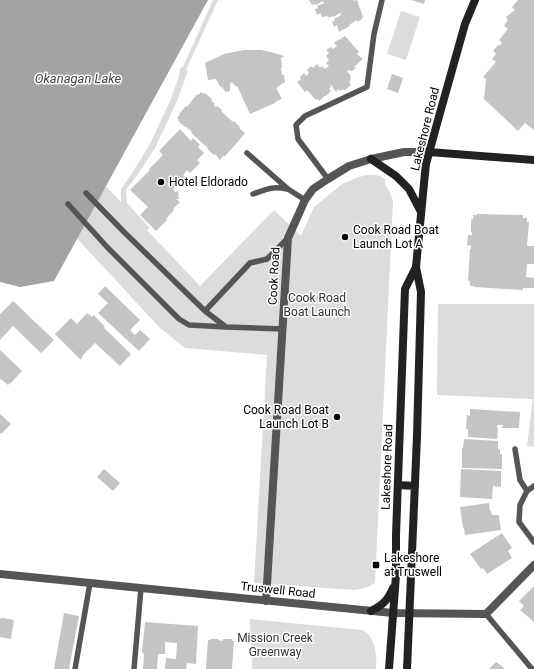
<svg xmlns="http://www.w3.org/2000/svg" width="534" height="669" font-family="Roboto,sans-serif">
	<rect width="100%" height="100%" fill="#fff"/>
	<path fill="#dcdcdc" d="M213,0H218L186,70L188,71L177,101L156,146L141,170L126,190L127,203L150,228L147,230L200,286L274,210L301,236L314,207L341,185L356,178L366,175H375L381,176L385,179V184L390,192L393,201L375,583L368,587L355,590L254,583L267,355L185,348L160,328L8,164L42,120L121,202V189L136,167L150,144L171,99L179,76L180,68L183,67Z
		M401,11L420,17L406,60L387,54Z
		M438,304H534V447L527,446L533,399L437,395Z
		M250,619L363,630C376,638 377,655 376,669H252Z"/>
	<path fill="#a3a3a3" d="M0,0H208L54,281L20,287L0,282Z"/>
	<path fill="#c4c4c4" d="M309,0H353L354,1L357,0L363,17L361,20L357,22V20L349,25L350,26L339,32L337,25L334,27L332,22L335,20L334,19L341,15L340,13L333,17V16L329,18L327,16L322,17L320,13L317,15L315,9L318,8L317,6L324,3L323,1L316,5L315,4L312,5Z
		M411,0H425L424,4Z
		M518,0H534V130L525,123L518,131L484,99L486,79L483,77L496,62L492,59L496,54L493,51L498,45H500L502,43L499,40L508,29L504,26L508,20L506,17L515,10L512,7Z
		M345,36L359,52L357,54L363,59L354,67L356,68L352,71L349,70L347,71L346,70L351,76L350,79L351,80L349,82L351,85L344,91L343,89L340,91L339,89L336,92L331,85H330L331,87L329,89L331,91L326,96H323L324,97L319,101L318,99L316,100L307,90L305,92L297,82L301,79L300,77L304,73L306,76L309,73L307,70L311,66L313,68L317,64L320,68L322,66L325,69L329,66L326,63L329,60L326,56L329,53L326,50L331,47L333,49L337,46L334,43L339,39V40Z
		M244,50H261L271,52L284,56L281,58L282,67L281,68L282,75H284L285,82L276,88L282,99L275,102V103L250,114L238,88H239L233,84L232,82L230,84V91L225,92L224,89H223V87L221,88L216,79L208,80L205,63L224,54Z
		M392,74L403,78L398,93L387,89Z
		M201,92L204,94L205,93L212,99L211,100L215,104L214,105L216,107L217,106L222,110L221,111L233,122L234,121L240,127L239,128L245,133L236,144L224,157L223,156L220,160L215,154L214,155L207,149L208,148L191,133L192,132L190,130L186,127H185L178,121L179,120L177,118L180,114H179L186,106L187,107L197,94L198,95Z
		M180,129L191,141L193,138L200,145L198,147L204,153L197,160L200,163L190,173L187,170L183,175L185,177L184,179L185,180L173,189L175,192L178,191L179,199H176L180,202L173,209L174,210L166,219L167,220L156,231L140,215L148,207L130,190L150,170L149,169L163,155L159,151Z
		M477,214L523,215V218H527V222H529L527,246H534V264H527L526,277L534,278V288H523V290L474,287V286H470V281H468L470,249H471V246L467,245L468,235H472V233L471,232V219H473V215H477Z
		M105,286L140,320L130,330L135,335L140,330L150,339L139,351L98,313L108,303L98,294Z
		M13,301L54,340L41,353L13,326L0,340V314Z
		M87,313L92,317L94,315L105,327L104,328L131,354L120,366L95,343L83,355L81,360L55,334L71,318L77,324Z
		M0,350L22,371L10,384V383L8,385L1,379L0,380Z
		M470,409L520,412L519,428H502L503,425H497V428H498L497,439L468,437V429H466L467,415L470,416Z
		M0,414L11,424L1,434L0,433Z
		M464,439L498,441V449H500V454H502V469L462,468V448H463Z
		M104,469L120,483L113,491L97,477Z
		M461,469L501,471V487L493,486L492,499L460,497Z
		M489,503L490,511H491L492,515H499V516L501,530L465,535L464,528H463L460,507Z
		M502,533L512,548L508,551L512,558L487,574L483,568L481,569L470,554Z
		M534,586V622L520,610L524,606L519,601Z
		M64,613L79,616L69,669H54Z
		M2,618L14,620L11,639L0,637V619Z
		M145,622L198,626L196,664L187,663L186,669H165L166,658L176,659L177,643L165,642V654H158L157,669H143L144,654L142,652Z
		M210,639H218V640L223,641V639H232V641H234L232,669H206L208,640H210Z
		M496,662L499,664L505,669H489Z"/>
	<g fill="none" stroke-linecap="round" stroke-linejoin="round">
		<path stroke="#555" stroke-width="5.5" d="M247,153L288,189L305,200
			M328,179L298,139L296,125L305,116L367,87L374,34L382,0
			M86,193L124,232L205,311L226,327L283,329
			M253,194C267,189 272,186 287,189
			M68,204L108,248L179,319L189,325L226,327
			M205,311L250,263L267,259L288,238
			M515,449L520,480L527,491
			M534,486L527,491L520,505L519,522L534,542
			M486,614L532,669
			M75,669L90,583
			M134,669L141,588"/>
		<path stroke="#555" stroke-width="8" d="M0,574L393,613L486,614L534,565
			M266,601L288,238L305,200L313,189L328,179L349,166L371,159L404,152H429"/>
		<path stroke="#222" stroke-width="8" d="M429,152L534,160
			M371,159L396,176L409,189L421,212
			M398,485L415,486
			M371,611C383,605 388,600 393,588
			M389,669L396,575V535L405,289L416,267
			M407,669L417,436L421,292L416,267L425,173L426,164L438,120L465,24L475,0"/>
	</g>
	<g fill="#000" stroke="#fff" stroke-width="1.5">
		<circle cx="161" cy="182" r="4"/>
		<circle cx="345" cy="237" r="4"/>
		<circle cx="337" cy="417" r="4"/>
		<rect x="372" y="561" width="8" height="8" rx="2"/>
	</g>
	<g text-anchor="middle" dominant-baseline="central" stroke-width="3" stroke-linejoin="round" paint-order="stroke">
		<g font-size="12" fill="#000" stroke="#fff">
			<text transform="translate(425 129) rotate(-76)">Lakeshore Road</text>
			<text transform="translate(274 276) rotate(-87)">Cook Road</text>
			<text transform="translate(387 467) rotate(-88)">Lakeshore Road</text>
			<text transform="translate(278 590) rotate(6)">Truswell Road</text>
		</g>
		<g font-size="12" fill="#000" stroke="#fff" text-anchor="start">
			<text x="169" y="182">Hotel Eldorado</text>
			<text x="353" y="230">Cook Road Boat<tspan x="353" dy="14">Launch Lot A</tspan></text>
			<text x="329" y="410" text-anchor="end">Cook Road Boat<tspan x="329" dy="14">Launch Lot B</tspan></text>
			<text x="384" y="558">Lakeshore<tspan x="384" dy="14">at Truswell</tspan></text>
		</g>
		<g font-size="12" fill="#333" stroke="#fff">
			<text x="317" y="298">Cook Road<tspan x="317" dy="14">Boat Launch</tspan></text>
			<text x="275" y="638">Mission Creek<tspan x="275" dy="14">Greenway</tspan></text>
		</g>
		<g font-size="13" font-style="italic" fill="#444" stroke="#fff">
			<text x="78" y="78">Okanagan Lake</text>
		</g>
	</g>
</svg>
